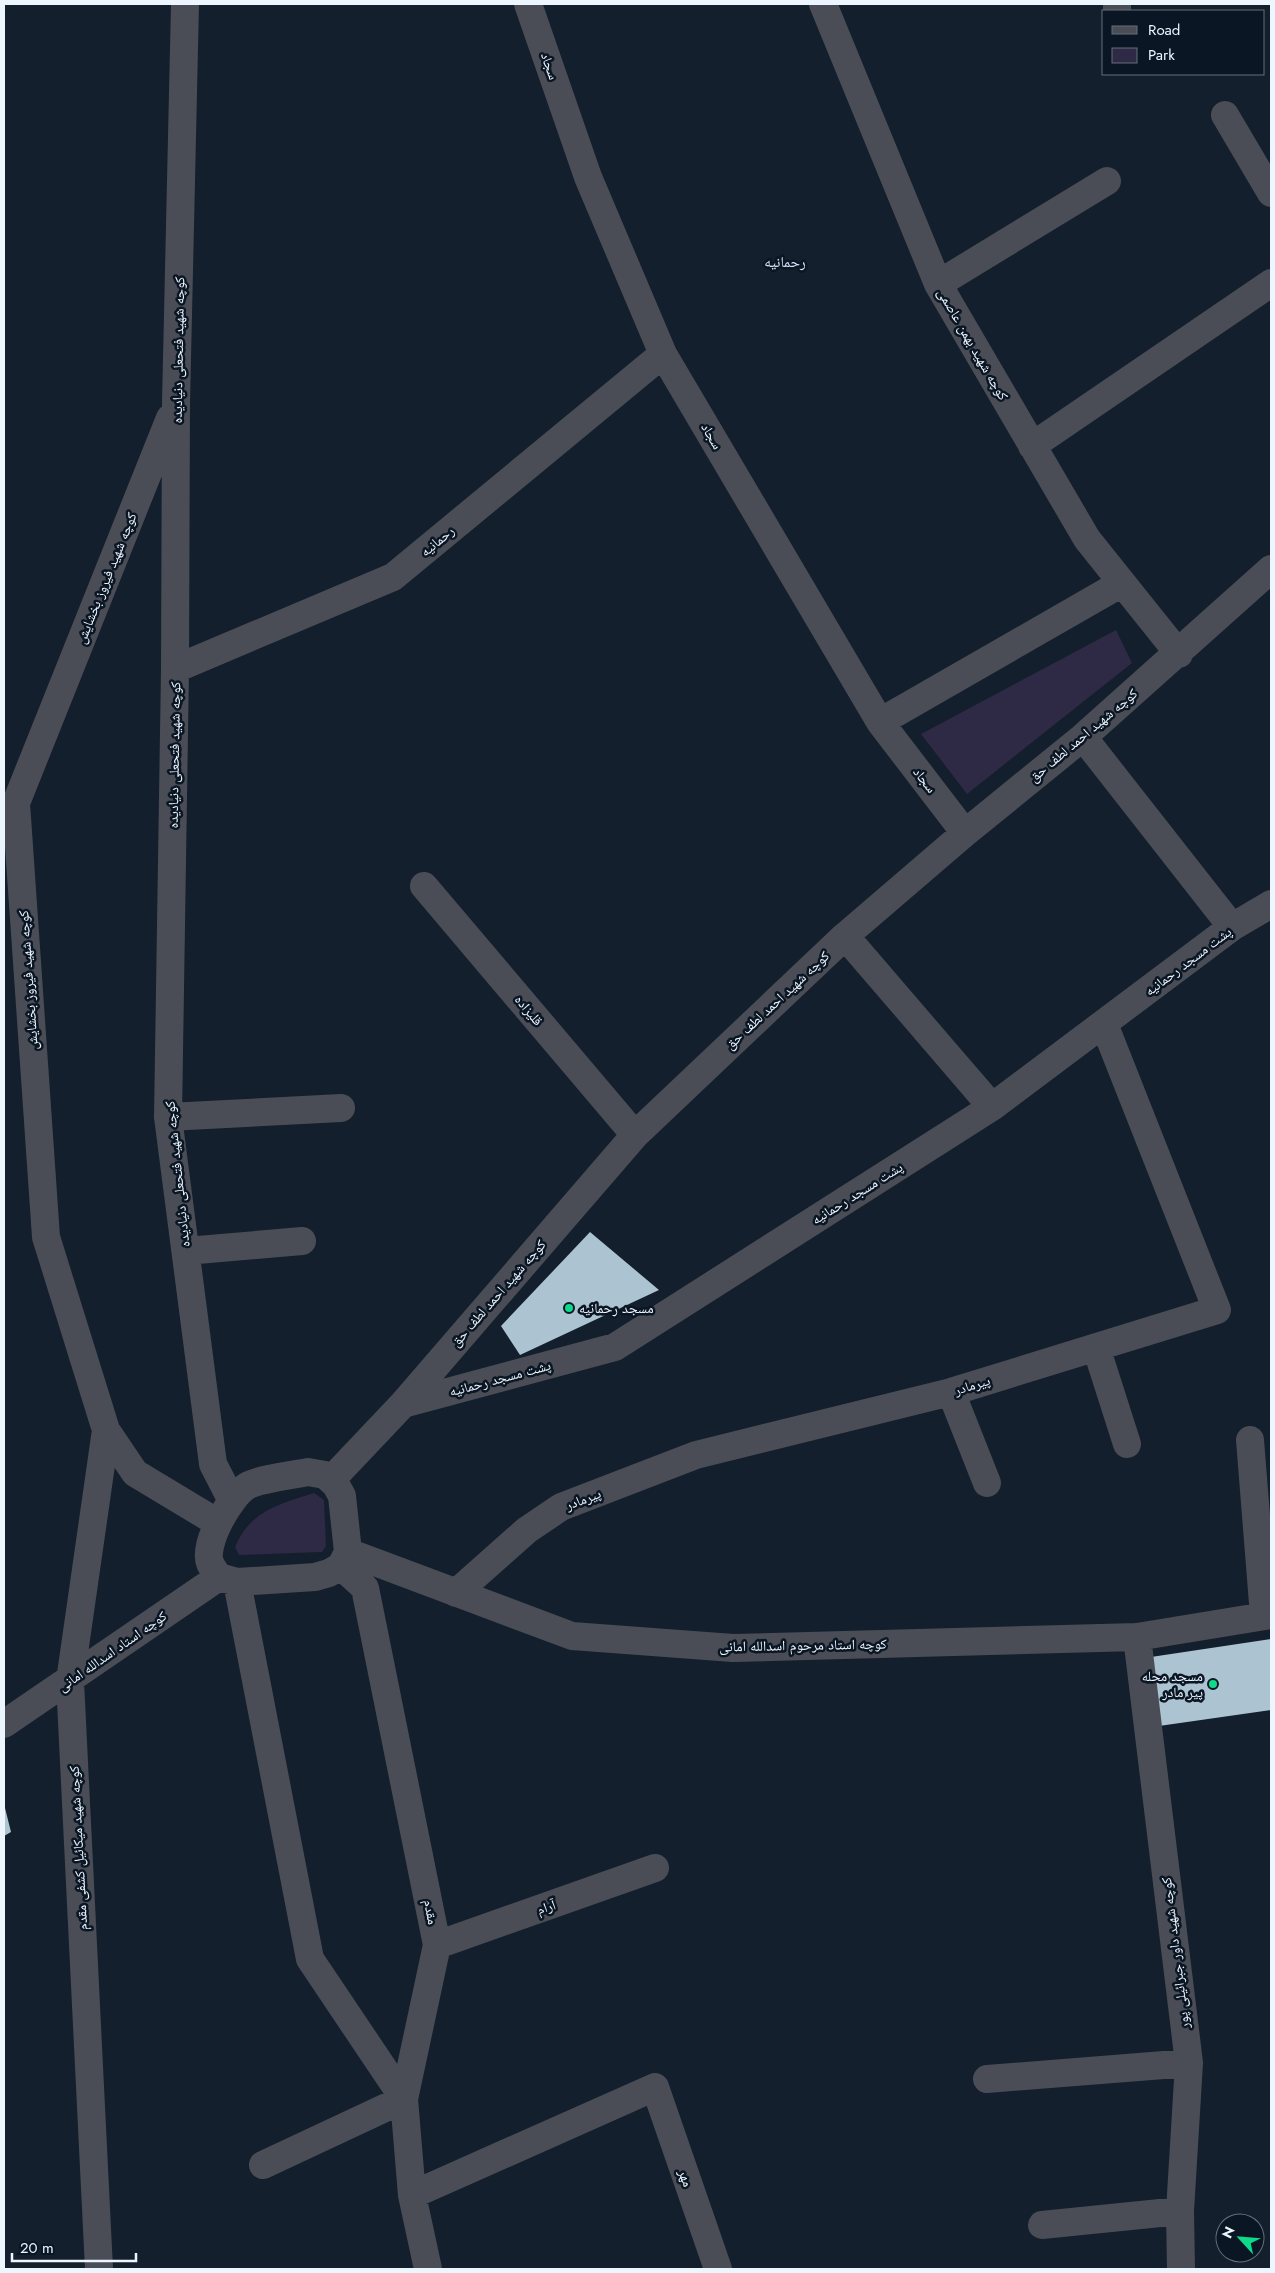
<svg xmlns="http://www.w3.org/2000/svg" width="1275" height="2273" font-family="Jost,'Noto Naskh Arabic',sans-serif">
	<rect width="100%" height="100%" fill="#131f2d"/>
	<path fill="#2e2945" d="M1116,630L1132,663L967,794L921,734Z
		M314,1493L324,1500L326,1546L322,1552L239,1555L235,1547C250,1511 279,1504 314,1493Z"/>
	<path fill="#acc3d1" d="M590,1232L659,1290L520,1355L501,1326Z
		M1271,1639V1710L1159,1726L1151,1657Z
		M4,1804L11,1832L4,1836Z"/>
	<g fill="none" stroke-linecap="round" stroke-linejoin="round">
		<path stroke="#4a4d55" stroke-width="28" d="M185,4L176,403L175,669L168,1117L213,1464L231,1499
			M528,4L588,177L663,354L880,722L965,833
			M823,4L938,284L1087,539L1179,654
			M1117,11V4
			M1225,115L1271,193
			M938,284L1107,181
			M170,418L16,803L46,1237L106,1430L135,1473L218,1523
			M1032,446L1271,283
			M175,669L393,577L663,354
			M880,722L1122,583
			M1083,737L1232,927
			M424,886L635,1135
			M845,936L992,1107
			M168,1117L341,1108
			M186,1251L302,1241
			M1096,1347L1127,1444
			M951,1392L987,1483
			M403,1404L615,1347L992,1107L1232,927L1271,904
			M1250,1440L1264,1616
			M308,1472L325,1475L336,1485L342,1496L348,1552L341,1566L329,1573L315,1577L237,1582L219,1577C216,1573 212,1568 210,1563C203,1544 230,1496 247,1486C259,1479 293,1475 308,1472Z
			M331,1480L403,1404L635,1135L845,936L965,833L1083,737L1271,569
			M348,1552L572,1636L733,1648L1137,1637L1271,1615
			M341,1566L365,1588L437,1945L404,2099L412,2195L428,2269
			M237,1582L310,1959L404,2099L263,2165
			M456,1593L527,1530L561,1507L696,1455L951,1392L1217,1310L1104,1024
			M1137,1637L1189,2063L1180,2211L1181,2269
			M4,1724L219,1577
			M437,1945L655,1868
			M987,2079L1189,2063
			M412,2195L655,2087L718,2269
			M1042,2225L1180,2211
			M99,2269L70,1681L106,1430"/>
	</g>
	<g fill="#0fd98a" stroke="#0a1623" stroke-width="2">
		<circle cx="569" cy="1308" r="5"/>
		<circle cx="1213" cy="1684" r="5"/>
	</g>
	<g text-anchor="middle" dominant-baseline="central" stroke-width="5" stroke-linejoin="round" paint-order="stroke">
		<g font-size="14" fill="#edf5ff" stroke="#0a1623">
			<text transform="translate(550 66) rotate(71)">سجاد</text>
			<text transform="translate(973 344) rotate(60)">کوچه شهید بهمن عاصمی</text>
			<text transform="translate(178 350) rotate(-89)">کوچه شهید فتحعلی دنیادیده</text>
			<text transform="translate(712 436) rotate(60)">سجاد</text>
			<text transform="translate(437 541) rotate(-40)">رحمانیه</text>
			<text transform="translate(106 578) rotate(-68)">کوچه شهید فیروز بخشایش</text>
			<text transform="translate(1083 735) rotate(-40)">کوچه شهید احمد لطف حق</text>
			<text transform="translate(174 755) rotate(-89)">کوچه شهید فتحعلی دنیادیده</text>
			<text transform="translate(925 780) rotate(52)">سجاد</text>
			<text transform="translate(1188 961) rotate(-37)">پشت مسجد رحمانیه</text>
			<text transform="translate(28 980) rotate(-94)">کوچه شهید فیروز بخشایش</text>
			<text transform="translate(777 1000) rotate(-43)">کوچه شهید احمد لطف حق</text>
			<text transform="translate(529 1010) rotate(50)">قلیزاده</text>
			<text transform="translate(177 1174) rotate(-96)">کوچه شهید فتحعلی دنیادیده</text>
			<text transform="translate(857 1193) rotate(-32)">پشت مسجد رحمانیه</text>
			<text transform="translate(498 1293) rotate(-49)">کوچه شهید احمد لطف حق</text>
			<text transform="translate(500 1378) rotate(-15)">پشت مسجد رحمانیه</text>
			<text transform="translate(972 1385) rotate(-17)">پیرمادر</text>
			<text transform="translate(583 1499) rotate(-21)">پیرمادر</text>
			<text transform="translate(803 1645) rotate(-1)">کوچه استاد مرحوم اسدالله امانی</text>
			<text transform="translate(112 1651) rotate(-35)">کوچه استاد اسدالله امانی</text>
			<text transform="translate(78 1848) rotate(-93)">کوچه شهید میکائیل کشفی مقدم</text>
			<text transform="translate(546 1907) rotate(-19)">آرام</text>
			<text transform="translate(431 1912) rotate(79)">مقدم</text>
			<text transform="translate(1175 1953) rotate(-97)">کوچه شهید داور جبرائیلی پور</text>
			<text transform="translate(686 2178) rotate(71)">مهر</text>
		</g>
		<g font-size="14" fill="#edf5ff" stroke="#0a1623" text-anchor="start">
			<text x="579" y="1308">مسجد رحمانیه</text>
			<text x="1203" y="1676" text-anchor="end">مسجد محله<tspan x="1203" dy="16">پیر مادر</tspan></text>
		</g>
		<g font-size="15" fill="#d5e5f9" stroke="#0a1623">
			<text x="785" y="262">رحمانیه</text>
		</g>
	</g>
	<rect width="1275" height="2273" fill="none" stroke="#edf5ff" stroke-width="10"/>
	<rect x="1102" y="10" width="162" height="65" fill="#0a1623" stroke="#656f7b"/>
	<rect x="1112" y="26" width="25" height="8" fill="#4a4d55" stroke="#656f7b"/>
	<text x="1148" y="35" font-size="15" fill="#edf5ff">Road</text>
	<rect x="1112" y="48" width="25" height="15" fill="#2e2945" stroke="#656f7b"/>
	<text x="1148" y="60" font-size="15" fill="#edf5ff">Park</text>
	<g transform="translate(1240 2238) rotate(296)"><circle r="24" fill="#0a1623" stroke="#656f7b"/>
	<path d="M0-4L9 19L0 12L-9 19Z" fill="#0fd98a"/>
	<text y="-8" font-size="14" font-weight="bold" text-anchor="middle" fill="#edf5ff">N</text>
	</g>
	<path d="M12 2253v8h124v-8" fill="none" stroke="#edf5ff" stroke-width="2.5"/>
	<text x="20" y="2253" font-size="15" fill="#edf5ff" stroke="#0a1623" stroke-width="4" paint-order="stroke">20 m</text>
</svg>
